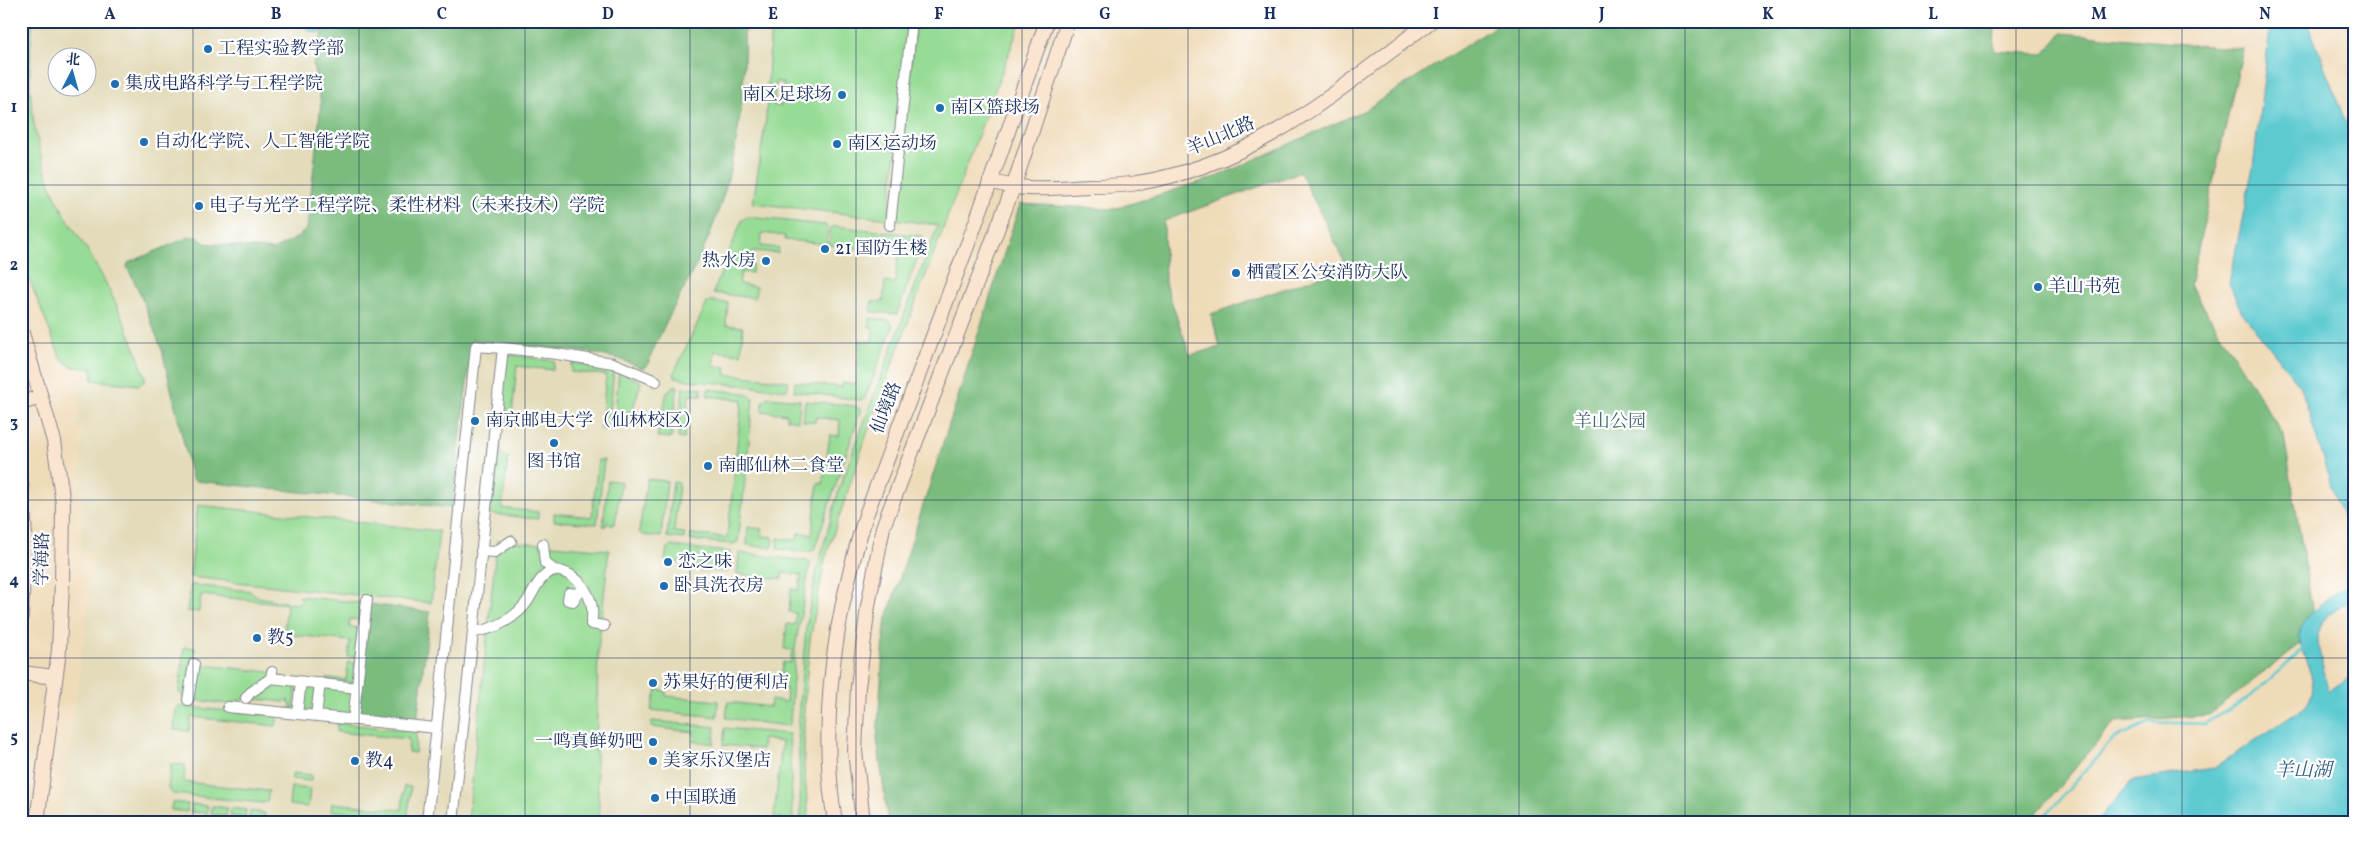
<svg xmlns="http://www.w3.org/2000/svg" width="2375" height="843" font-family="Vollkorn,'Noto Serif SC',serif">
	<rect width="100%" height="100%" fill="#fff"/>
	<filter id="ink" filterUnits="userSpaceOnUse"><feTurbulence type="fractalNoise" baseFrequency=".02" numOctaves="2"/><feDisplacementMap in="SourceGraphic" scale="10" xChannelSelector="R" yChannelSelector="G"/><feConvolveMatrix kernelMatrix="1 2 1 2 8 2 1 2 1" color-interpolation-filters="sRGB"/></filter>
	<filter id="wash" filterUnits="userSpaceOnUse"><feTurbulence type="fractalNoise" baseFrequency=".0096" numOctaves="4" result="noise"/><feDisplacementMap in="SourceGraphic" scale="20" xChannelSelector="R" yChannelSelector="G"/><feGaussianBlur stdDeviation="1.12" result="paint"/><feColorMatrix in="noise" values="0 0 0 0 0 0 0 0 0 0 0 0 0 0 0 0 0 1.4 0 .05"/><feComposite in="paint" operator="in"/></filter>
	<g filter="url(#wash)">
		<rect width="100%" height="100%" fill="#f0dbb9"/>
		<path fill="#e3dbba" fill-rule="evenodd" d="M21,21H1021L874,413L825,559L810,640L804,706V766L809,822H60L95,553L82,552L81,453L83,429L77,428L83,369L67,365L61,359L21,259ZM58,58H88V88H58Z"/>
		<path fill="#97dc95" stroke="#59867a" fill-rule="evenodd" d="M21,21H33C26,82 30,131 52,189C62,213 79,236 92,258C114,296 131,335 145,376V381L139,385L92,380L93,369L73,367L61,359L21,259Z
			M771,21H909L889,219L753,203L766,119ZM776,82L784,83L781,106L773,105Z
			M916,21H1021L874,413L825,559L810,640L804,706V766L809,822H801L798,719L806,629L816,574L839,489L938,225L893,219Z
			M748,217L825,225L828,228L826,244L785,240V236L762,233L761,246L779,248L778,253L754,251L752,273L741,272L739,284L756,287L755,298L713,293L742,220Z
			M834,226L922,236L924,239L897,314L871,312L872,301L883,302L885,282L895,283L899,249L878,246L877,250L829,245L831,228Z
			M710,301L728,303L726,325L743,327L741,354L715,351L713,366L726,367L725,374L789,381L787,390L687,380L675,377L674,373L707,303Z
			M870,318L890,321L893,326L865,398L860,400L794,391L795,382L842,387V383L856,384L860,341L872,342L873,328L869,327Z
			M510,355L554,361L553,370L517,366L512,414H505L503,423L497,422L506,357Z
			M572,363L614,369L608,430L601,429L606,375L571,372Z
			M619,371L641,382L632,412L615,411Z
			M673,386H678L671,438L657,437L667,393Z
			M683,387L702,388L701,395H689L684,439L678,438Z
			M708,389L744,393L753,398L747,462L735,463L742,400L708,396Z
			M769,397L800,400L798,421L787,419V414L762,411L763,401Z
			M805,401L855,406L860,409V413L814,550L807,552L777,549L778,538L797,540L798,533L812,534L818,483L823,484L830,435L839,436L840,420L816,417L815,422L803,421Z
			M494,446L501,447L500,456L508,457L502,508L538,512V519L489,514Z
			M598,460H604L597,524L554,521V513L592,517Z
			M735,469L746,472L738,542L733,544L690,540L691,534L727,538Z
			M647,479L667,481L661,537L643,535L639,532Z
			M608,480L621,482L615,523L611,526L607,522L606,526H603Z
			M673,482L679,483L674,532L685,533L684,539L667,537Z
			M198,505L439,531L431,603L190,577Z
			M748,527L762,529L761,536L773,537L772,548L747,545Z
			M497,540L609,550L598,650L596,762L600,822H468Z
			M669,546L730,552L727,573L686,569V563L665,561L667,548Z
			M739,553L807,561L810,563L795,648L790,723L788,726L726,718L728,702L770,707L771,700L786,702L787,689L780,688L783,662L790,663L792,650L784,649L787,624L795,625L796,613L789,612L791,589L799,590L801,575L782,573V579L737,574Z
			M191,585L250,591L258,597L296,604L302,599L299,596L360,603L362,605L360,620L350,619L349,627L359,628L356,657H348L350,641L284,634L287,604L201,595L199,612L187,611Z
			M184,647L195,648L194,664L270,672L297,683L294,709H287L292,707L288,700L283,702L246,698L229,704L184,699L179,692Z
			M348,662L355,663L356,683L327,681V678L346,680Z
			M303,684L317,685L314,711L301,710Z
			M322,686L353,689L351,715L319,712Z
			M657,690L666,691V696L718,701L717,717L651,710Z
			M178,706L278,716L276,726L191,717L189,731L174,730L176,708Z
			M652,721L715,727L714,744L693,741L694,732L651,727Z
			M337,723L413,731L416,736L415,753L408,752L409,739L337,732Z
			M725,728L789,734L793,822H781V818L774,817L782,742L763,739L762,749L723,745Z
			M171,764L185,765L184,782L269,791L267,801L263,803L173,794L168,788Z
			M292,773L312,775L311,781L292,779Z
			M404,786L411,787L408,813L406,817L331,811L332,803L402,810Z
			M291,787L310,789L308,807L289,805Z
			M172,802L188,804L187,812L171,810Z
			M192,804L208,806L207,813L191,812Z
			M212,806L227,808L226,816L211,814Z
			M231,808L246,810L245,818L230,816Z
			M250,811L265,813L264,820L249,818Z"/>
		<path fill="#79bc7e" stroke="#4a766e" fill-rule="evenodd" d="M326,21H744C747,105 734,187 697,263C680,297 660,330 647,366L642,368L620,359L592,353L472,340L452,508L196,481L192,478L162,350L139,291L127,267L128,263L189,237H197L205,243L273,250L298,237L307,229L321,103L313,65Z
			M1504,21H1995L1994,51L2044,54L2062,33L2243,49L2190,285L2284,436L2316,632L2209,715L2115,722L2029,822H888L877,739L885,624L1020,204L1114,209L1216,177L1365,110ZM1300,172L1347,267L1211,314L1220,347L1190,355L1165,283L1164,221Z
			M369,604L430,612L417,722L356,716Z"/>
		<path fill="#5dcad0" stroke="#3c7c97" d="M304,21H325L322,31L317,33L308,30Z
			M2271,21H2307L2354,144V512L2343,516L2336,502L2301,387L2241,311L2229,283L2253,167Z
			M2354,580V598C2344,605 2329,613 2322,622C2311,636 2326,674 2329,691L2354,674V822H2096L2133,780L2214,768L2305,707C2328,678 2291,654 2302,626C2311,607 2337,592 2354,580Z"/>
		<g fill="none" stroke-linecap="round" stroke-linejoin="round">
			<path stroke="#5dcad0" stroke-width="2.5" d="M2040,822L2113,739L2150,722L2204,724L2249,698L2304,648"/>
		</g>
	</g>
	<g filter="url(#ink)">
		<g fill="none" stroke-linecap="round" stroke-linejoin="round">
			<g stroke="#86858c" stroke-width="12">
				<path id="street" d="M890,225L912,21
					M503,348L557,354L613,363L656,381
					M543,544L545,563L554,570
					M481,551L495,552L511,541
					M575,594L574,601L568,600L569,593L575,594L585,590
					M473,632C494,630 517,618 529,599C536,587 540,576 554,570C580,573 597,599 591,624L604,626
					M272,672L271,678L357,688
					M246,698L250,693L271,678
					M188,700L194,664
					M228,707L436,728
					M297,714L301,682
					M316,716L320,683
					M353,720L367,600
					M427,822L476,346L503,348L453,822"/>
			</g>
			<g stroke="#86858c" stroke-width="16">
				<path id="secondary" d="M990,181C1024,192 1053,188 1088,186C1104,186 1121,186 1137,183C1257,164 1336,91 1431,21
					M21,330L54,441L63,504L62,582L59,650L37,822
					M21,403L41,397
					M21,482L25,534L21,616
					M21,673L55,677
					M835,822C818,719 835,614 866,515L976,222L1047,21
					M863,822L855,751L858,687L868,606L883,527L1013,188L1068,21"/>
			</g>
			<use href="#street" stroke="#fff" stroke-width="10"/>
			<use href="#secondary" stroke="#fce5d0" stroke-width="14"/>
		</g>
	</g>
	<path fill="none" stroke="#1b2f5e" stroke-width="1" stroke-opacity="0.55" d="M193,21V822M359,21V822M525,21V822M690,21V822M856,21V822M1022,21V822M1188,21V822M1353,21V822M1519,21V822M1685,21V822M1850,21V822M2016,21V822M2182,21V822M21,185H2354M21,343H2354M21,500H2354M21,658H2354"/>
	<g fill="#1f6fb2" stroke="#fff" stroke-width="2">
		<circle cx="208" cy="49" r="5"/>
		<circle cx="115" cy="84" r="5"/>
		<circle cx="842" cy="95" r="5"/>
		<circle cx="940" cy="108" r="5"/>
		<circle cx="144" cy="142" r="5"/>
		<circle cx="837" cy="144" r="5"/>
		<circle cx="199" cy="206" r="5"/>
		<circle cx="825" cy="249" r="5"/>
		<circle cx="766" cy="261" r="5"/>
		<circle cx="1236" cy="273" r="5"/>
		<circle cx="2038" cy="287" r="5"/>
		<circle cx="475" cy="421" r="5"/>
		<circle cx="554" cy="443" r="5"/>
		<circle cx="708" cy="466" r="5"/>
		<circle cx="668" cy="562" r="5"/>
		<circle cx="664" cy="586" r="5"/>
		<circle cx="257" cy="638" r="5"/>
		<circle cx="653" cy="683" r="5"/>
		<circle cx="653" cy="742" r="5"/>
		<circle cx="355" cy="761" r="5"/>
		<circle cx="653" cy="761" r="5"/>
		<circle cx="655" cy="798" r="5"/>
	</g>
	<g text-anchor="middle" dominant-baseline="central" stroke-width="4.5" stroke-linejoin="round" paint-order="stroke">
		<g font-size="18" fill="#1b2f5e" stroke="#fff" text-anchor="start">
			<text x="218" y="49">工程实验教学部</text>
			<text x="125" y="84">集成电路科学与工程学院</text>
			<text x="832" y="95" text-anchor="end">南区足球场</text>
			<text x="950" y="108">南区篮球场</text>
			<text x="154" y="142">自动化学院、人工智能学院</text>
			<text x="847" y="144">南区运动场</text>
			<text x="209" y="206">电子与光学工程学院、柔性材料（未来技术）学院</text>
			<text x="835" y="249">21 国防生楼</text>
			<text x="756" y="261" text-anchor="end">热水房</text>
			<text x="1246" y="273">栖霞区公安消防大队</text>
			<text x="2048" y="287">羊山书苑</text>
			<text x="485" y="421">南京邮电大学（仙林校区）</text>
			<text x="554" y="462" text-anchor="middle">图书馆</text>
			<text x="718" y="466">南邮仙林二食堂</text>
			<text x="678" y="562">恋之味</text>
			<text x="674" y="586">卧具洗衣房</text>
			<text x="267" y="638">教5</text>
			<text x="663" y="683">苏果好的便利店</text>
			<text x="643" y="742" text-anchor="end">一鸣真鲜奶吧</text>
			<text x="365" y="761">教4</text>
			<text x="663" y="761">美家乐汉堡店</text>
			<text x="665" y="798">中国联通</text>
		</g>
		<g font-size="18" fill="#1b2f5e" stroke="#fff">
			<text transform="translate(1221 137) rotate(-23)">羊山北路</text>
			<text transform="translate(887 408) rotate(-69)">仙境路</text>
			<text transform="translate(43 559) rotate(-89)">学海路</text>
		</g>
		<g font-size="18" fill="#40636e" stroke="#fff">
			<text x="1610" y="422">羊山公园</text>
		</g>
		<g font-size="19" font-style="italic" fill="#2f5e80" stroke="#fff">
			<text x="2303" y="771">羊山湖</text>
		</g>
	</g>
	<rect width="2375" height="843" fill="none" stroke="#fff" stroke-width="55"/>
	<g transform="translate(72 72) rotate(6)"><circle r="24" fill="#ffffff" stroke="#a4acbf"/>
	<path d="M0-4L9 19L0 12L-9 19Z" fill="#1f6fb2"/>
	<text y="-8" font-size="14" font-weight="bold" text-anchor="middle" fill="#1b2f5e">北</text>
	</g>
	<rect x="28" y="28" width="2320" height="788" fill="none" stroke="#1b2f5e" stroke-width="2"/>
	<g font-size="16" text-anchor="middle" font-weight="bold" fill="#1b2f5e">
		<text x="110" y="19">A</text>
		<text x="276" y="19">B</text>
		<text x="442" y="19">C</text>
		<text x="608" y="19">D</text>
		<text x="773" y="19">E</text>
		<text x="939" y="19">F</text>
		<text x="1105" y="19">G</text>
		<text x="1270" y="19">H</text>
		<text x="1436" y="19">I</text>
		<text x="1602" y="19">J</text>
		<text x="1768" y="19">K</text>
		<text x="1933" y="19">L</text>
		<text x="2099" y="19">M</text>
		<text x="2265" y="19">N</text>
		<text x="14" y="112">1</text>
		<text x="14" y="270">2</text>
		<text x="14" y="427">3</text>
		<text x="14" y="585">4</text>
		<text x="14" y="742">5</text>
	</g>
</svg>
